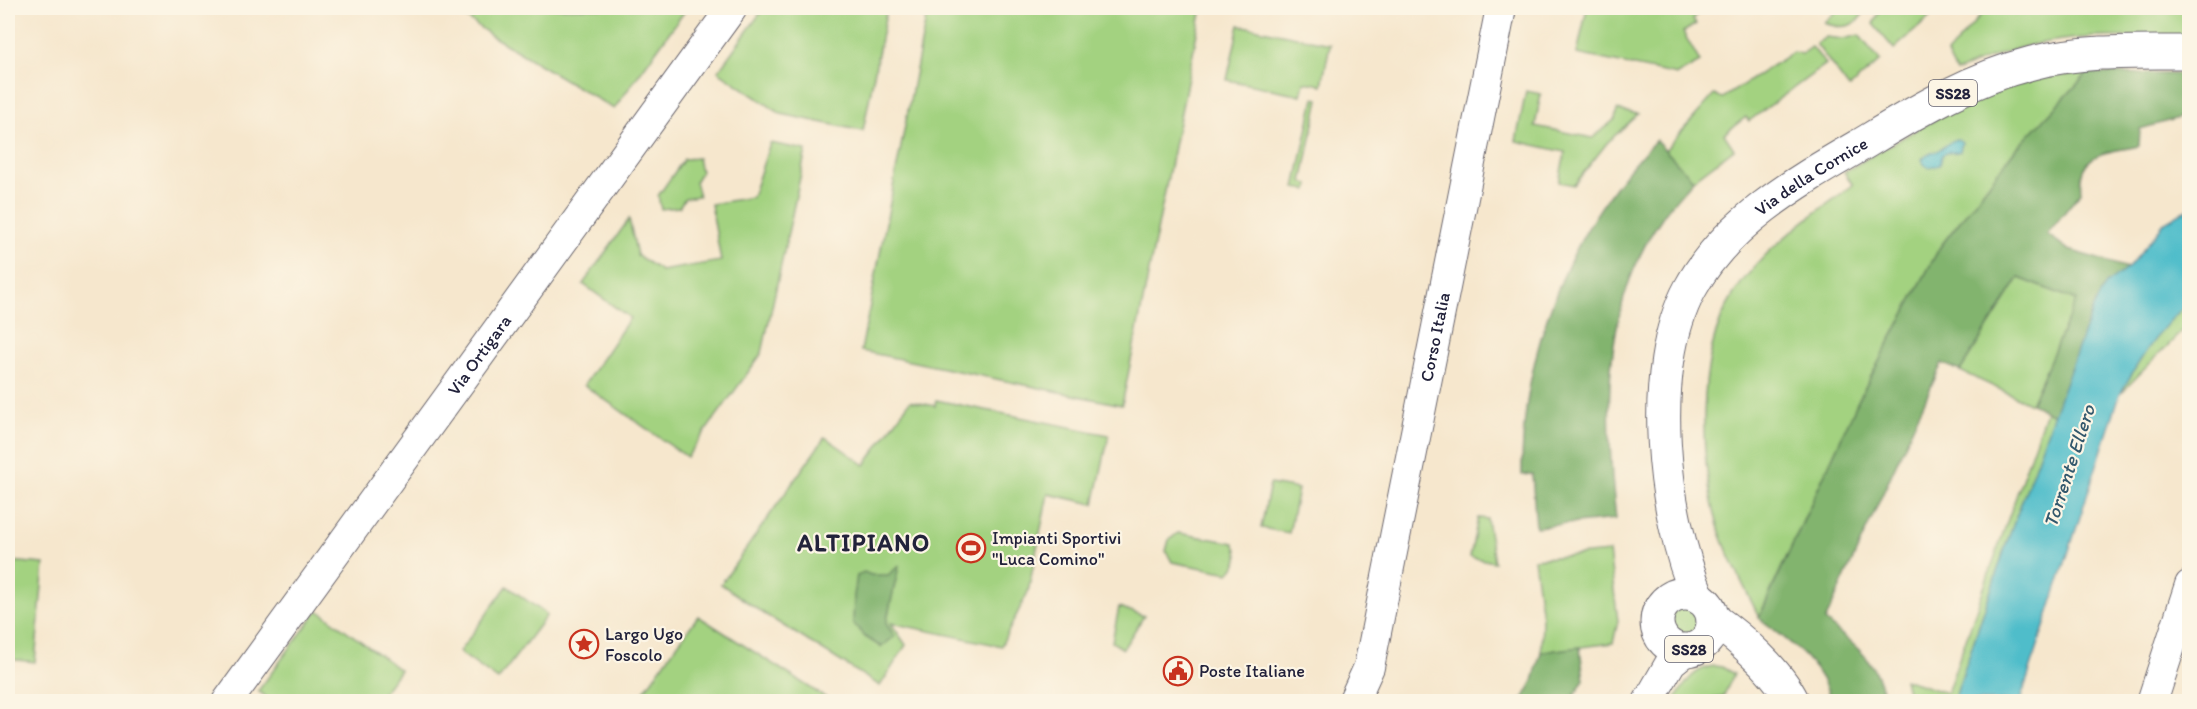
<svg xmlns="http://www.w3.org/2000/svg" width="2197" height="709" font-family="Itim,sans-serif">
	<rect width="100%" height="100%" fill="#fcf5e5"/>
	<filter id="ink" filterUnits="userSpaceOnUse"><feTurbulence type="fractalNoise" baseFrequency=".0167" numOctaves="2"/><feDisplacementMap in="SourceGraphic" scale="12" xChannelSelector="R" yChannelSelector="G"/><feConvolveMatrix kernelMatrix="1 2 1 2 8 2 1 2 1" color-interpolation-filters="sRGB"/></filter>
	<filter id="wash" filterUnits="userSpaceOnUse"><feTurbulence type="fractalNoise" baseFrequency=".008" numOctaves="4" result="noise"/><feDisplacementMap in="SourceGraphic" scale="24" xChannelSelector="R" yChannelSelector="G"/><feGaussianBlur stdDeviation="1.35" result="paint"/><feColorMatrix in="noise" values="0 0 0 0 0 0 0 0 0 0 0 0 0 0 0 0 0 1.4 0 .05"/><feComposite in="paint" operator="in"/></filter>
	<g filter="url(#wash)">
		<rect width="100%" height="100%" fill="#f6e7cd"/>
		<path fill="#a3d280" stroke="#627a5e" stroke-width="1.5" d="M453,8H687L614,109L492,36Z
			M764,8H887L863,131L781,114L718,71Z
			M928,8H1202L1122,405L861,351Z
			M1587,8H1703L1693,20L1696,24L1683,32L1700,62L1677,75L1577,54Z
			M1840,8H1866C1858,27 1842,31 1824,22Z
			M1881,8H1919L1930,17L1894,49L1873,24Z
			M1987,8H2189V38C2142,37 2095,34 2048,42C2016,46 1986,59 1956,72L1947,54Z
			M1239,25L1330,44L1322,85L1304,82L1301,95L1227,80Z
			M1859,35L1880,61L1849,88L1816,44L1826,37L1843,39Z
			M1812,47L1826,64L1749,121L1746,117L1724,134L1734,149L1693,180L1665,150L1714,95L1723,98L1793,52L1802,54Z
			M2088,73L2015,150L1940,247L1859,399L1759,617C1746,590 1731,563 1721,535C1698,469 1695,356 1733,295C1762,249 1810,217 1853,185L1844,172C1901,139 1961,100 2025,82C2046,76 2067,75 2088,73Z
			M1526,91L1541,94L1535,126L1593,138L1615,119L1617,110L1638,114L1607,143L1574,185L1559,182L1565,152L1516,141Z
			M1314,98L1319,99L1302,182L1309,184L1308,190L1295,188Z
			M770,143L806,150L762,353L687,457L584,385L630,318L583,284L629,219L637,255L661,271L721,261L711,204L752,197Z
			M698,158L701,172L695,182L699,196L685,198L679,207L661,209L658,196L684,159Z
			M2019,278L2077,300L2031,404L1960,371Z
			M2189,303V324L2120,394C2139,361 2159,327 2189,303Z
			M936,400L1109,435L1094,504L1048,494L1028,592L1001,646L891,623L906,645L880,686L763,613L721,584L825,437L865,465L910,401L935,406Z
			M2046,411L2054,415L2007,542L1954,701H1909L1904,679L1947,693Z
			M1270,484L1298,489L1289,533L1261,528Z
			M1478,518L1487,519L1494,562L1470,557Z
			M1178,533L1234,543C1241,556 1239,563 1229,573L1172,562L1166,551L1169,540Z
			M1609,552L1618,621L1613,643L1541,652L1542,617L1534,559Z
			M8,561L44,564L35,662L8,659Z
			M507,586L547,615L498,680L459,652Z
			M1669 622a16 16 0 1 1 32 0a16 16 0 1 1-32 0Z
			M1119,607L1144,616L1123,649L1112,642Z
			M318,610L400,670L377,701H272L258,691Z
			M698,616L831,701H637Z
			M1714,666L1722,667L1734,674L1723,697L1700,701H1674C1685,684 1692,669 1714,666Z"/>
		<path fill="#82b46e" stroke="#526b54" stroke-width="1.5" d="M2088,73L2189,74V115L2140,129L2139,146C2108,153 2076,151 2081,192L2047,234L2069,250L2128,268L2106,284L2092,310L2054,415L2031,404L2076,300L2019,278L1960,371L1942,363L1825,621C1859,649 1875,657 1885,701H1831C1821,662 1789,642 1759,618L1859,399L1940,247L2015,150Z
			M1656,140L1693,180C1682,193 1670,205 1661,219C1600,307 1605,418 1616,519L1536,527L1532,474L1522,475C1521,352 1569,227 1656,140Z
			M899,566L886,624L895,636L881,647L865,637L853,623L854,596L857,575L864,572L871,575H888Z
			M1580,647L1584,680L1571,701H1522L1533,681L1541,652Z"/>
		<path fill="#50bdca" stroke="#397082" stroke-width="1.5" d="M1958,139L1962,142L1960,151C1954,154 1947,151 1942,155L1940,165L1929,168L1924,164L1922,159C1928,153 1934,153 1940,149C1948,145 1950,140 1958,139Z
			M2189,208V303C2159,327 2139,361 2120,394L2020,701H1954L2007,542L2092,310L2106,284L2128,268L2165,222Z"/>
	</g>
	<g filter="url(#ink)">
		<g fill="none" stroke-linecap="round" stroke-linejoin="round">
			<g stroke="#6c676e" stroke-width="32">
				<g id="secondary">
					<path id="s1" d="M227,702L732,8"/>
					<path id="s2" d="M1353,702L1369,667L1501,8"/>
					<path d="M1648,702L1671,662L1686,650"/>
					<path d="M2152,702L2190,585"/>
				</g>
			</g>
			<g stroke="#6c676e" stroke-width="35">
				<g id="primary">
					<circle cx="1685" cy="622" r="28"/>
					<path id="s3" d="M1698,597C1663,516 1646,370 1690,289C1727,220 1804,178 1869,140C1920,109 1973,78 2032,63C2082,50 2138,52 2190,52"/>
					<path d="M1713,619C1740,638 1778,671 1793,702"/>
				</g>
			</g>
			<use href="#secondary" stroke="#fff" stroke-width="30"/>
			<use href="#primary" stroke="#fff" stroke-width="33"/>
		</g>
	</g>
	<defs>
		<g id="stadium-ring" transform="scale(1.5)"><circle r="9.5" fill="#fcf5e5" stroke="#c8321e" stroke-width="1.5"/><path d="M0-5a6.5 5 0 1 0 0 10a6.5 5 0 1 0 0-10ZM-3.5-1.8h7v3.6h-7Z" fill="#c8321e"/></g>
		<g id="sight-ring" transform="scale(1.5)"><circle r="9.5" fill="#fcf5e5" stroke="#c8321e" stroke-width="1.5"/><path d="M0-6L1.8-2.2L6-1.7L2.9 1.2L3.7 5.4L0 3.3L-3.7 5.4L-2.9 1.2L-6-1.7L-1.8-2.2Z" fill="#c8321e"/></g>
		<g id="civic-ring" transform="scale(1.5)"><circle r="9.5" fill="#fcf5e5" stroke="#c8321e" stroke-width="1.5"/><path d="M-.6-6.5H3V-4.5H.6V-3L4-1V1h2V6H-6V1h2V-1L-.6-3ZM-1.2 2.5V6h2.4V2.5Z" fill="#c8321e"/></g>
	</defs>
	<g fill-rule="evenodd">
		<use href="#stadium-ring" x="971" y="548"/>
		<use href="#sight-ring" x="584" y="644"/>
		<use href="#civic-ring" x="1178" y="671"/>
	</g>
	<g text-anchor="middle" dominant-baseline="central" stroke-width="4.5" stroke-linejoin="round" paint-order="stroke">
		<g fill="#fcf5e5" stroke="#63616e" stroke-width="1.5">
			<rect x="1929" y="80" width="48" height="26" rx="4.5"/>
			<rect x="1665" y="636" width="48" height="26" rx="4.5"/>
		</g>
		<g font-size="16" font-weight="bold" fill="#22223b">
			<text x="1953" y="93">SS28</text>
			<text x="1689" y="649">SS28</text>
		</g>
		<g font-size="18" fill="#22223b" stroke="#fcf5e5">
			<text stroke="none"><textPath href="#s3" startOffset="484">Via della Cornice</textPath></text>
			<text stroke="none"><textPath href="#s2" startOffset="375">Corso Italia</textPath></text>
			<text stroke="none"><textPath href="#s1" startOffset="429">Via Ortigara</textPath></text>
		</g>
		<g font-size="18" fill="#22223b" stroke="#fcf5e5" text-anchor="start">
			<text x="992" y="538">Impianti Sportivi<tspan x="992" dy="21">"Luca Comino"</tspan></text>
			<text x="605" y="634">Largo Ugo<tspan x="605" dy="21">Foscolo</tspan></text>
			<text x="1199" y="671">Poste Italiane</text>
		</g>
		<g font-size="20" font-style="italic" fill="#32586d" stroke="#fcf5e5">
			<text transform="translate(2069 466) rotate(-72)">Torrente Ellero</text>
		</g>
		<g font-size="24" font-weight="bold" letter-spacing="1.5" fill="#22223b" stroke="#fcf5e5">
			<text x="864" y="542">ALTIPIANO</text>
		</g>
	</g>
	<rect width="2197" height="709" fill="none" stroke="#fcf5e5" stroke-width="30"/>
</svg>
